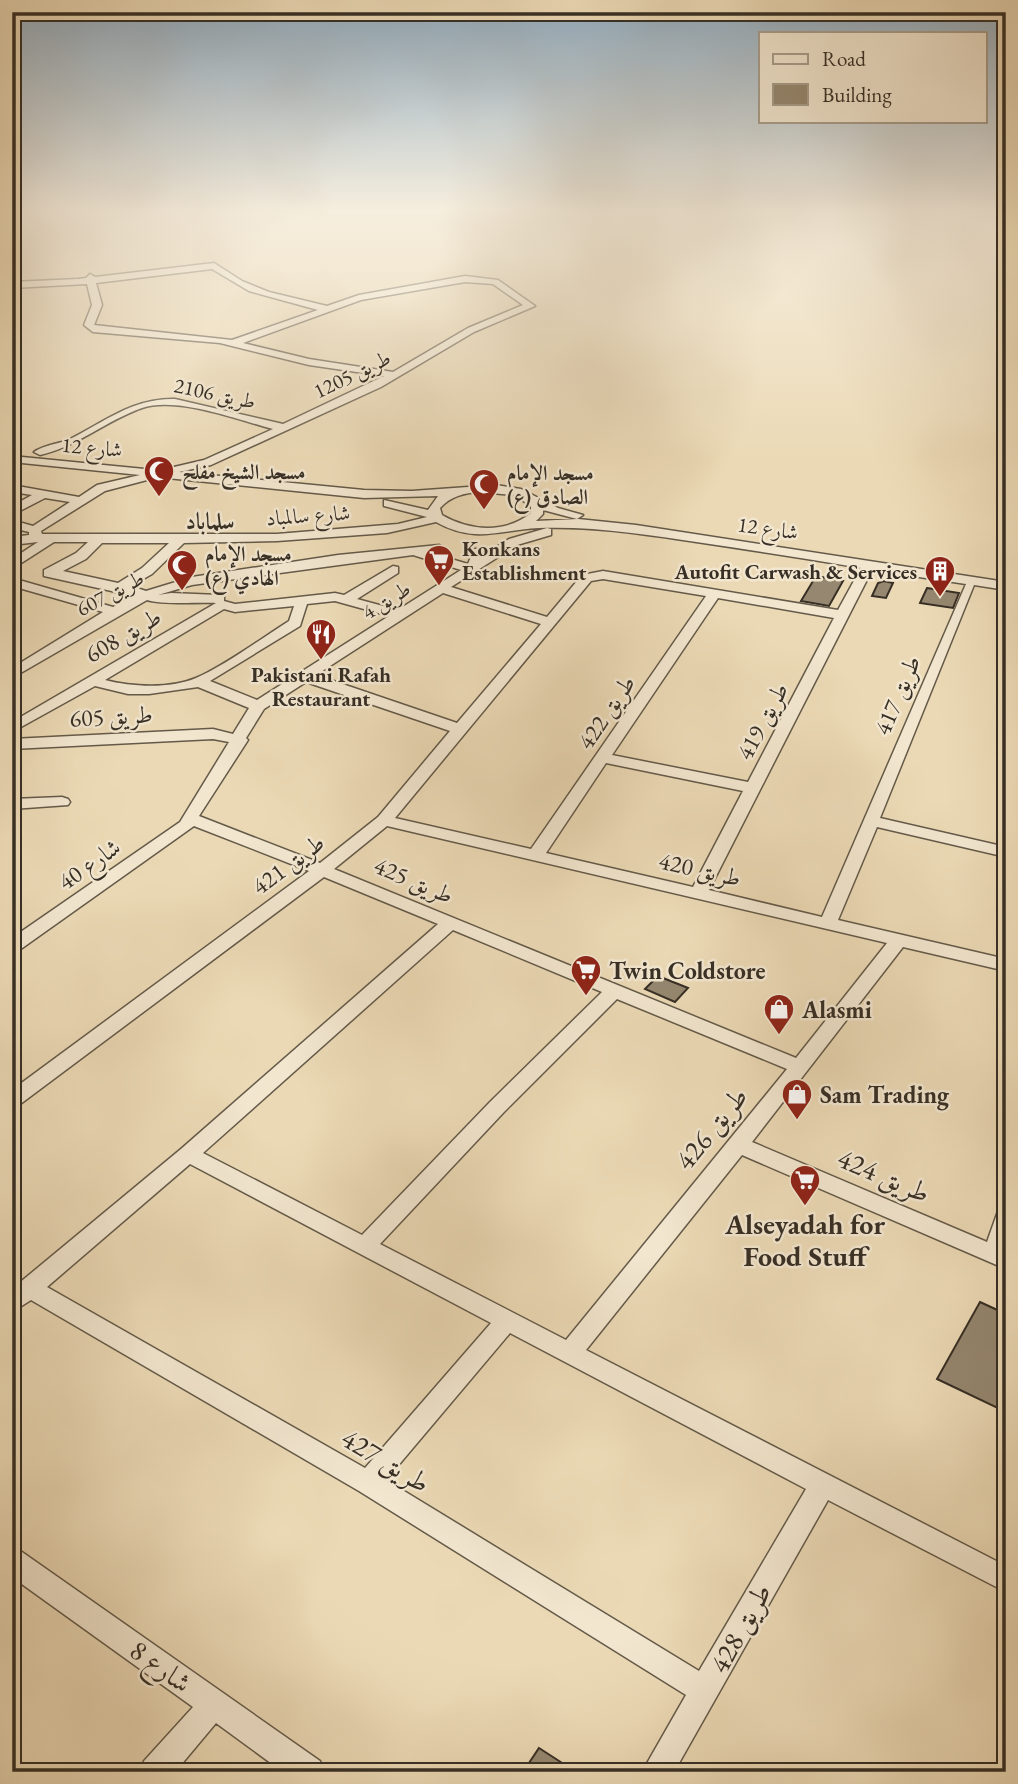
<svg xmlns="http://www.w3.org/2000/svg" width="1018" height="1784" font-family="'EB Garamond',Amiri,serif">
	<rect width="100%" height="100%" fill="#ebd9b5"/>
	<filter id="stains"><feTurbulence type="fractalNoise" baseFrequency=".00286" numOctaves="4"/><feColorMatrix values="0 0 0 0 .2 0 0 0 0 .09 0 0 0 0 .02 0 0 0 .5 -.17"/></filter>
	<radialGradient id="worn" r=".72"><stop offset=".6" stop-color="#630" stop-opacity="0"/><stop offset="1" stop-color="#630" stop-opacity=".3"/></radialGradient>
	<path fill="#958770" stroke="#372f25" stroke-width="2" d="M816,576L843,581L829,606L801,601Z
		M884,581L893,583L886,598L872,596L878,583Z
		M927,588L959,593L953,608L920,603Z
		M658,976L688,988L675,1002L645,989Z
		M980,1302L1006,1314V1412L937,1379Z
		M539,1748L576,1772H523Z"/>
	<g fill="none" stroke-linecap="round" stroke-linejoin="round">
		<g stroke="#645a49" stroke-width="3">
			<path id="minor" d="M214,263L242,281L269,292L327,306L359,295L465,276L498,280L535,306L474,332L381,387L211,465L179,472L364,490L412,491L496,485L521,489L558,508L583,515L577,519L543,510V514L536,521L578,519L636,525L1006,582V590L974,585L880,818L1006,847V857L877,827L838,920L1006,959V971L903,947L752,1142L987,1242L998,1211L1006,1209V1269L742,1155L586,1350L1006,1566V1592L828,1500L674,1772H642L686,1695L359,1491L31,1300L12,1312V1289L181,1149L438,924L324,877L19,1105L12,1107V1090L309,871L194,826L18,951L12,953V938L180,822L229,742L213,739L12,749V739L213,729L233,734L249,708L198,687L149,694H128L95,686L12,732V722L216,603C198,602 161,605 147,600L12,678V668L103,612L12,586V578L113,607L134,596L44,576V570L76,553L88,542H54L12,569V559L38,542L12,545V537L29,535V532L12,528V520L33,526L70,502L45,498L12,515V506L32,495L12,492V485L79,497L97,485L140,475L12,462V456L175,472L172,469L174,467L204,460L273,429C238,420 177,396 142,408C105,421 79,446 40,455L34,452C43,445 59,444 70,439C106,421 133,398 175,399L283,424L384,376L309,365L220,343L93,332L84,325L92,305L87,284L12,288V282L78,279L86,278L90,274L95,277ZM212,269L249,291L318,310L232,340L94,325L102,305L96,283ZM465,282L493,284L523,305L468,328L393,372L309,359L243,343L361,300ZM147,476L364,498L438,496L428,510L384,500V506L427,517L398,524L277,534H42L41,531L105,491L147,480ZM480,492L514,495L531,506V513C505,534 470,531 442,515L440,508C451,496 464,493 480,492ZM436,522C476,544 499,530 539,528C595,526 648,535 703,543C756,551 809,559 861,568L838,610L603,571L582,575L547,617L451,587L517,545L551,535V529L547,528L509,539L484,555L482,549H474L468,564L431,553L443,552L445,549L439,545L338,555L192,577L146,591L131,586L152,574L184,543L277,541L387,533ZM102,543H169L142,568L118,583L63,571L86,559ZM413,555L461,570L398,610L357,599L398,573V567L393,566L344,595L335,593L235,604L224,601V596L219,595L171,593L158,595L192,585ZM872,570L966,584L822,917L709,890ZM603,579L706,596L531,849L395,818L591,581ZM443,593L541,624L457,723L316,675ZM718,598L834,618L748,782L612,755ZM335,601L389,616L257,700L210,681L300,626L307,604ZM294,606L289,621C262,638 224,666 196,678C170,689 132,687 105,680L224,609L235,612ZM306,682L450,731L378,817L320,863L199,816L248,740L246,738L264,709ZM606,763L743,791L693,887L546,853ZM387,826L887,943L796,1058L334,869ZM453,930L602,992L490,1102L362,1235L203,1153ZM617,999L787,1069L566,1340L380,1244L504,1112ZM190,1164L491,1323L365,1468L47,1287ZM510,1333L806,1489L699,1671L386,1480Z
				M62,797L68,799L70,802L68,805L12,809V799Z
				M12,1549L22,1552L320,1761L324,1772H283L216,1723L175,1772H140L144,1761L193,1707L12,1577Z"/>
		</g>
		<use href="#minor" fill="#f2e6cf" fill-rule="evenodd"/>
	</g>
	<linearGradient id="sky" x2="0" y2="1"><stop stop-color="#91acc0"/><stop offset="0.46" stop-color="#f6eede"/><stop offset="1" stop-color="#f6eede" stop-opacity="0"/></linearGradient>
	<rect width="1018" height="458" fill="url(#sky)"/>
	<defs>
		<g id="mosque-pin" transform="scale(1.575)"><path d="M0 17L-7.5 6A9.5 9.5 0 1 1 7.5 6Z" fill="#8f2418" stroke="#f2e6cf"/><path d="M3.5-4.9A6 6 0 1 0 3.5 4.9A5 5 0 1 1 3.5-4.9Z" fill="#fff"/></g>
		<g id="supermarket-pin" transform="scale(1.575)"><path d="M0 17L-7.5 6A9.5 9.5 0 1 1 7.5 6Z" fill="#8f2418" stroke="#f2e6cf"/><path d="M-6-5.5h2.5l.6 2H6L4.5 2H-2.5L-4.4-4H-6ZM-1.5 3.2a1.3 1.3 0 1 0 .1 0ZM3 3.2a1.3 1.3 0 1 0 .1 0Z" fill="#fff"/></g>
		<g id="building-pin" transform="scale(1.575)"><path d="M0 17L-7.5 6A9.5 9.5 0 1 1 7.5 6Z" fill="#8f2418" stroke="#f2e6cf"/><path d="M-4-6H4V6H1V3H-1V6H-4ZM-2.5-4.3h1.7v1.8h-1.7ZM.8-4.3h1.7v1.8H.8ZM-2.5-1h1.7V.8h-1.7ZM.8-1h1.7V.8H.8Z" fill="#fff"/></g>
		<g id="restaurant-pin" transform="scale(1.575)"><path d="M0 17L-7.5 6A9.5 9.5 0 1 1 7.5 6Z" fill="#8f2418" stroke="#f2e6cf"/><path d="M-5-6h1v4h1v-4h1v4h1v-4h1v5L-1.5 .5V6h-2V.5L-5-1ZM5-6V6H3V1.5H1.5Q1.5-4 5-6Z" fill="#fff"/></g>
		<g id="shop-pin" transform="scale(1.575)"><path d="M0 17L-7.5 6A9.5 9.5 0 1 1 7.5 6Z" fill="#8f2418" stroke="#f2e6cf"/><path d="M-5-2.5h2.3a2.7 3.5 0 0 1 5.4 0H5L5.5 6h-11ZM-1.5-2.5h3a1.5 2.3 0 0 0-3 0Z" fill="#fff"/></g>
	</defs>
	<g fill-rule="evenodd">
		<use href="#mosque-pin" x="159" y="471"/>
		<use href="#mosque-pin" x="484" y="484"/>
		<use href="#supermarket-pin" x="439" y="560"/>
		<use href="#mosque-pin" x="182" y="565"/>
		<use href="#building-pin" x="940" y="571"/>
		<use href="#restaurant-pin" x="321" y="634"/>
		<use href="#supermarket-pin" x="586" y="970"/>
		<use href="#shop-pin" x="779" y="1009"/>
		<use href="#shop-pin" x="797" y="1094"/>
		<use href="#supermarket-pin" x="805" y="1180"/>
	</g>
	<g text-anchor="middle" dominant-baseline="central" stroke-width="5" stroke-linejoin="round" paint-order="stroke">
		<g font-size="21" fill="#372f25" stroke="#f2e6cf">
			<text transform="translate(352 374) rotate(-26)">طريق 1205</text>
			<text transform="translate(215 393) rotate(12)">طريق 2106</text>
			<text transform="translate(92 447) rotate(5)">شارع 12</text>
			<text transform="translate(308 515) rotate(-4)">شارع سالمباد</text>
			<text transform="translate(768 528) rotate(8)">شارع 12</text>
			<text transform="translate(110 593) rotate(-28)">طريق 607</text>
			<text transform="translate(386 600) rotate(-32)">طريق 4</text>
		</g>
		<g font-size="21" font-weight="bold" fill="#372f25" stroke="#f2e6cf" text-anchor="start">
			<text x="182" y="471">مسجد الشيخ مفلح</text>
			<text x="507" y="472">مسجد الإمام<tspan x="507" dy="24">الصادق (ع)</tspan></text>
			<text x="462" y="548">Konkans<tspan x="462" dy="24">Establishment</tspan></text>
			<text x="205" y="553">مسجد الإمام<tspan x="205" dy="24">الهادي (ع)</tspan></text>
			<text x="917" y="571" text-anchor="end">Autofit Carwash &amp; Services</text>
			<text x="321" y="674" text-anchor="middle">Pakistani Rafah<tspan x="321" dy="24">Restaurant</tspan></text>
		</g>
		<g font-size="23" font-weight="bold" fill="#372f25" stroke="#f2e6cf">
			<text x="210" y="521">سلماباد</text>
		</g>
		<g font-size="24" fill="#372f25" stroke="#f2e6cf">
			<text transform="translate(123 635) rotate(-30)">طريق 608</text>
			<text transform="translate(897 695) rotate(-67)">طريق 417</text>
			<text transform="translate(606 712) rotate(-56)">طريق 422</text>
			<text transform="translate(111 716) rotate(-3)">طريق 605</text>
			<text transform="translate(762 721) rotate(-62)">طريق 419</text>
			<text transform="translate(89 864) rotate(-35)">شارع 40</text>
			<text transform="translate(288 864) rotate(-37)">طريق 421</text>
			<text transform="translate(700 869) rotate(13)">طريق 420</text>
			<text transform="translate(414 880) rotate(23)">طريق 425</text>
		</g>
		<g font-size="24" font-weight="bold" fill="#372f25" stroke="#f2e6cf" text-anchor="start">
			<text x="609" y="970">Twin Coldstore</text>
			<text x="802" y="1009">Alasmi</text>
			<text x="820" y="1094">Sam Trading</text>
		</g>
		<g font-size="28" fill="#372f25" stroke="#f2e6cf">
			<text transform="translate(711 1128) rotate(-51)">طريق 426</text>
			<text transform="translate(884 1175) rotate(23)">طريق 424</text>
			<text transform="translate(386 1460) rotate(31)">طريق 427</text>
			<text transform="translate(740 1628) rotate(-61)">طريق 428</text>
			<text transform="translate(161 1666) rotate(36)">شارع 8</text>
		</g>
		<g font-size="28" font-weight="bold" fill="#372f25" stroke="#f2e6cf">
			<text x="805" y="1224">Alseyadah for<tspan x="805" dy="32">Food Stuff</tspan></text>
		</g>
	</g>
	<rect width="1018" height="1784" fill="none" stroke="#ebd9b5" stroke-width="42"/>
	<rect x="14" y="14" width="990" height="1756" fill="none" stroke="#372f25" stroke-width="3.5"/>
	<rect x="21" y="21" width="976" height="1742" fill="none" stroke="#372f25" stroke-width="2"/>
	<rect x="759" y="32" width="228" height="91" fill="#f2e6cf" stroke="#a79d8b" stroke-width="2"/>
	<rect x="773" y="54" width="35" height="10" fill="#f2e6cf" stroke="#a79d8b" stroke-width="2"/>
	<text x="822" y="66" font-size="21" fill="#372f25">Road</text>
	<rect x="773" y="84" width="35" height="21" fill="#958770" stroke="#a79d8b" stroke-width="2"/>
	<text x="822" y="102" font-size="21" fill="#372f25">Building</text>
	<rect width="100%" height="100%" filter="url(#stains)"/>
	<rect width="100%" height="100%" fill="url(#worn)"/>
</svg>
